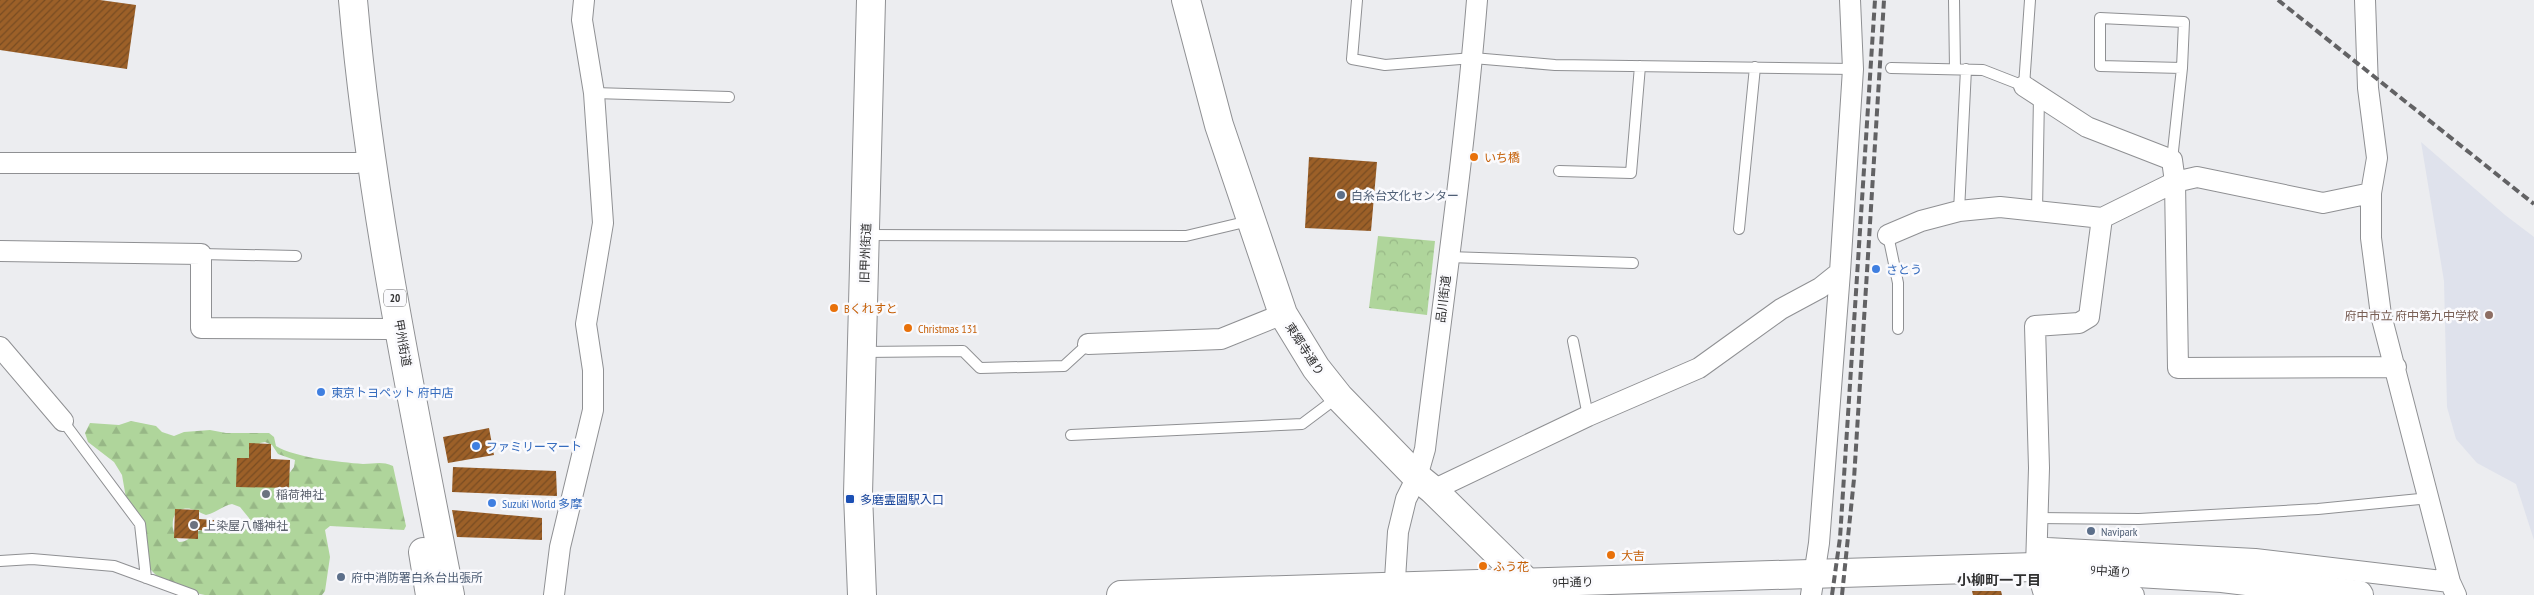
<svg xmlns="http://www.w3.org/2000/svg" width="2534" height="595" font-family="'PT Sans Narrow','Noto Sans JP',sans-serif">
	<defs>
		<pattern id="forest-firs" width="22" height="20" patternUnits="userSpaceOnUse" patternTransform="scale(1.25)"><rect width="22" height="20" fill="#afd59b"/><path d="M5 1l3.5 6h-7zM16 11l3.5 6h-7z" fill="#97b786"/></pattern>
		<pattern id="park-crowns" width="20" height="18" patternUnits="userSpaceOnUse" patternTransform="scale(1.25)"><rect width="20" height="18" fill="#afd59b"/><path d="M2 6a3 3 0 1 1 6 0M12 15a3 3 0 1 1 6 0" fill="none" stroke="#97b786"/></pattern>
		<pattern id="building-hatch" width="6" height="6" patternUnits="userSpaceOnUse" patternTransform="scale(1.25)"><rect width="6" height="6" fill="#9c6028"/><path d="M-1 1l2-2M0 6l6-6M5 7l2-2" fill="none" stroke="#784c22"/></pattern>
	</defs>
	<rect width="100%" height="100%" fill="#ecedf0"/>
	<path fill="#dfe2ec" d="M2421,142L2505,215L2534,237V540L2516,484L2477,463L2456,439L2447,407L2444,281Z"/>
	<path fill="url(#forest-firs)" fill-rule="evenodd" d="M131,421L156,426L162,432L174,436L184,432L210,430L226,433H269L274,437L276,446C296,458 339,462 363,464C375,464 381,461 393,466L406,526L404,530L330,526L325,530L330,557L325,591L322,595H205L186,591L157,576L147,566L137,523L126,498L122,475L114,462L88,442L85,433L90,423L119,425ZM265,442L272,445L278,454L295,460L294,467L285,479L258,447L260,443ZM232,504L240,507L249,518L248,527L239,531C227,528 207,524 196,533C190,537 187,542 179,542C171,534 169,511 183,509C192,507 198,512 206,515C216,513 222,506 232,504Z"/>
	<path fill="url(#park-crowns)" d="M1378,236L1435,241L1427,315L1369,308Z"/>
	<path fill="url(#building-hatch)" d="M0,0H100L136,5L127,69L0,50Z
		M1309,157L1377,162L1371,231L1305,228Z
		M489,428L494,455L448,463L443,437Z
		M249,443L271,444V459L290,460L289,488L236,487L237,458H249Z
		M453,467L556,471L557,496L452,492Z
		M175,509L199,510V519L214,520V531L198,530V539L174,538Z
		M452,510L542,518V540L457,537Z
		M1972,591H2001L2002,595H1973Z"/>
	<g fill="none" stroke-linecap="round" stroke-linejoin="round">
		<g stroke="#8f9093" stroke-width="12">
			<path id="lane" d="M1357,0L1352,59L1385,65L1473,58L1555,65L1853,69
				M1954,0L1955,69
				M1891,68L1983,70L2024,86L2030,0
				M594,93L729,97
				M2172,160L2182,68L2184,22L2100,18V66L2182,68
				M1559,171L1631,173L1640,66
				M1959,211L1966,69
				M2037,211L2039,96
				M1739,229L1755,67
				M866,235L1186,236L1249,221
				M1888,235L1898,283V329
				M201,254L296,256
				M1448,257L1633,263
				M1573,341L1588,416
				M863,352L963,351L980,368L1064,366L1088,344
				M63,421L140,524L146,578
				M1071,435L1302,424L1338,397
				M2036,518L2139,519L2318,509L2430,498
				M0,561L32,559L114,566L193,595"/>
		</g>
		<g stroke="#8f9093" stroke-width="22">
			<path id="street" d="M2365,0L2368,88L2377,158L2371,193V238L2381,315L2450,582L2456,595
				M2024,86L2087,127L2172,160L2175,182L2178,368L2396,367
				M0,163H357
				M1888,235L1921,221L1959,211L2000,207L2102,218L2175,182L2197,177L2323,203L2371,193
				M0,251L201,254V328L387,329
				M1088,344L1221,339L1283,314
				M0,347L63,421
				M1433,490L1588,416L1699,368L1781,309L1820,288L1840,272
				M2036,567L2047,548L2255,559L2450,582
				M2075,592L2134,595
				M554,595L560,547L593,410V370L586,324L603,223L594,93L582,20L584,0
				M1394,595L1398,532L1406,499L1417,477L1425,449C1443,299 1465,150 1477,0
				M1811,595L1819,543L1840,272L1853,69L1850,0
				M2075,595V592L2043,591L2036,567L2039,468L2035,326L2079,323L2089,317L2102,218"/>
		</g>
		<g stroke="#8f9093" stroke-width="30">
			<path id="secondary" d="M1186,0L1219,125L1283,314L1316,368L1339,397L1417,477L1433,490L1536,591
				M862,595L858,494L871,0
				M1121,595L2036,567L2222,578L2359,595"/>
		</g>
		<g stroke="#8f9093" stroke-width="30">
			<path id="highway" d="M353,0C370,199 412,399 450,595
				M423,552L430,595"/>
		</g>
		<use href="#lane" stroke="#fff" stroke-width="10"/>
		<use href="#street" stroke="#fff" stroke-width="20"/>
		<use href="#secondary" stroke="#fff" stroke-width="28"/>
		<use href="#highway" stroke="#fff" stroke-width="28"/>
		<path stroke="#626264" stroke-width="4" stroke-dasharray="8 4" stroke-linecap="butt" d="M2278,0L2534,204
			M1832,595L1840,538L1875,0
			M1842,595L1854,479L1884,0"/>
	</g>
	<g fill="#e8710a" stroke="#fafafd" stroke-width="2">
		<circle cx="1474" cy="157" r="5"/>
		<circle cx="834" cy="308" r="5"/>
		<circle cx="908" cy="328" r="5"/>
		<circle cx="1611" cy="555" r="5"/>
		<circle cx="1483" cy="566" r="5"/>
	</g>
	<g fill="#5c6f8a" stroke="#fafafd" stroke-width="2">
		<circle cx="1341" cy="195" r="5"/>
		<circle cx="2091" cy="531" r="5"/>
		<circle cx="341" cy="577" r="5"/>
	</g>
	<g fill="#3f7fe0" stroke="#fafafd" stroke-width="2">
		<circle cx="1876" cy="269" r="5"/>
		<circle cx="321" cy="392" r="5"/>
		<circle cx="476" cy="446" r="5"/>
		<circle cx="492" cy="503" r="5"/>
	</g>
	<circle fill="#8d6e63" stroke="#fafafd" stroke-width="2" cx="2489" cy="315" r="5"/>
	<g fill="#6b7280" stroke="#fafafd" stroke-width="2">
		<circle cx="266" cy="494" r="5"/>
		<circle cx="194" cy="525" r="5"/>
	</g>
	<rect fill="#1a4fb4" stroke="#fafafd" stroke-width="2" x="845" y="494" width="10" height="10" rx="2.5"/>
	<g text-anchor="middle" dominant-baseline="central" stroke-width="5" stroke-linejoin="round" paint-order="stroke">
		<rect fill="#fafafd" stroke="#6d6d6e" stroke-width="1" x="384" y="289.5" width="22" height="17" rx="4"/>
		<g font-size="11" font-weight="bold" fill="#303031">
			<text x="395" y="298">20</text>
		</g>
		<g font-size="12" fill="#c56008" stroke="#fafafd" text-anchor="start">
			<text x="1484" y="157">いち橋</text>
			<text x="844" y="308">Bくれすと</text>
			<text x="918" y="328">Christmas 131</text>
			<text x="1621" y="555">大吉</text>
			<text x="1493" y="566">ふう花</text>
		</g>
		<g font-size="12" fill="#4e5e75" stroke="#fafafd" text-anchor="start">
			<text x="1351" y="195">白糸台文化センター</text>
			<text x="2101" y="531">Navipark</text>
			<text x="351" y="577">府中消防署白糸台出張所</text>
		</g>
		<g font-size="12" fill="#303031" stroke="#fafafd">
			<text transform="translate(865 253) rotate(-88)">旧甲州街道</text>
			<text transform="translate(1443 299) rotate(-83)">品川街道</text>
			<text transform="translate(403 343) rotate(80)">甲州街道</text>
			<text transform="translate(1305 349) rotate(57)">東郷寺通り</text>
			<text transform="translate(2111 571) rotate(4)">9中通り</text>
			<text transform="translate(1573 582) rotate(-2)">9中通り</text>
		</g>
		<g font-size="12" fill="#366cbe" stroke="#fafafd" text-anchor="start">
			<text x="1886" y="269">さとう</text>
			<text x="331" y="392">東京トヨペット 府中店</text>
			<text x="486" y="446">ファミリーマート</text>
			<text x="502" y="503">Suzuki World 多摩</text>
		</g>
		<g font-size="12" fill="#785e54" stroke="#fafafd" text-anchor="end">
			<text x="2479" y="315">府中市立 府中第九中学校</text>
		</g>
		<g font-size="12" fill="#5b616d" stroke="#fafafd" text-anchor="start">
			<text x="276" y="494">稲荷神社</text>
			<text x="204" y="525">上染屋八幡神社</text>
		</g>
		<g font-size="12" fill="#164399" stroke="#fafafd" text-anchor="start">
			<text x="860" y="499">多磨霊園駅入口</text>
		</g>
		<g font-size="14" font-weight="bold" fill="#303031" stroke="#fafafd">
			<text x="1999" y="580">小柳町一丁目</text>
		</g>
	</g>
</svg>
